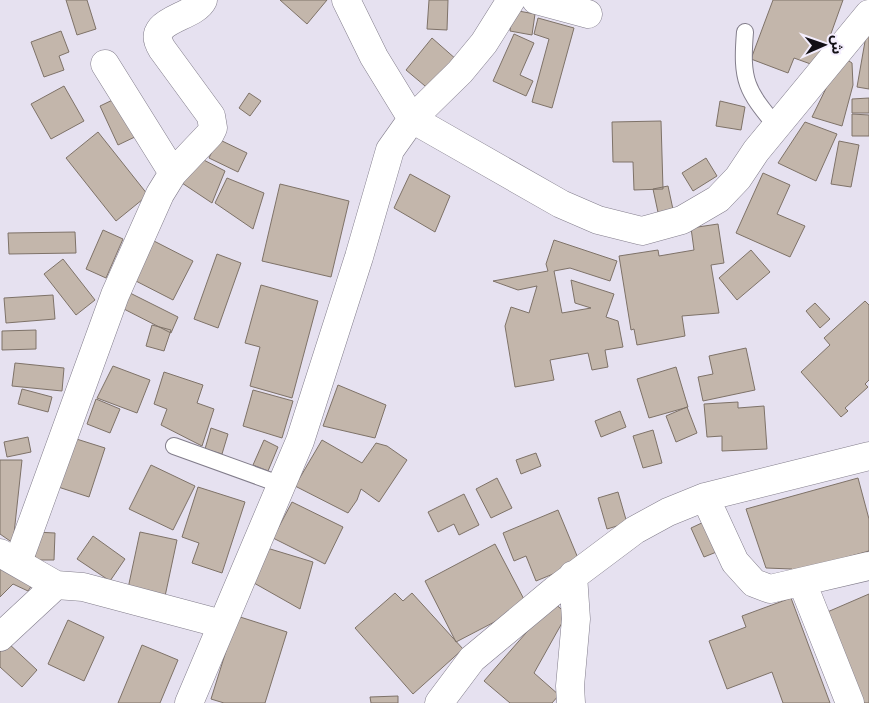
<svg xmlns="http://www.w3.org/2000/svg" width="869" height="703" font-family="Georgia,'Noto Sans Arabic',serif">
	<rect width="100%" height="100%" fill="#e6e1f0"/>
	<path fill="#c3b6ab" stroke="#7e7268" d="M66,0H87L96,29L77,35Z
		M280,0H327L307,24Z
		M429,0H448L447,30L427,29Z
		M773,0H843L819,67L794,58L788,73L751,59Z
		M513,10L535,14L532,35L510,31Z
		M538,18L574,28L552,108L532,102L549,39L534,34Z
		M867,30L869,31V89L857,87Z
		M61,31L69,52L59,56L64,70L44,77L31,42Z
		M514,34L534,43L520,75L533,81L526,96L493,81Z
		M432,38L457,60L431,91L406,70Z
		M846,59L852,63L853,85L842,126L812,117L835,70Z
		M64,86L84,121L51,139L31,104Z
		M249,93L261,101L250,116L239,108Z
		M121,96L139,135L118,145L100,106Z
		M869,98V113H852V99Z
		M720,101L745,107L741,130L716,126Z
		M852,114L869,115V136H852Z
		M661,121L663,189L634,190L633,162H613L612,122Z
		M805,122L837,134L816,181L778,163Z
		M98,132L148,195L116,221L66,158Z
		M218,139L247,153L238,172L209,158Z
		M839,141L859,145L851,187L831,184Z
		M196,156L225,171L212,203L179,181Z
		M706,158L717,176L693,191L682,173Z
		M763,173L790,185L777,214L805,226L790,257L736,233Z
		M410,174L450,196L435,232L394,208Z
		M227,178L264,193L253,229L215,203Z
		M280,184L349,201L331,277L262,261Z
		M668,186L674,214L659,217L653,189Z
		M718,224L724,263L711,265L719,313L682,316L685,336L637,345L634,329L631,330L619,256L658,250L659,256L694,250L691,228Z
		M103,230L123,239L106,278L86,269Z
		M75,232L76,253L9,254L8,233Z
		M152,240L193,261L173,300L132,279Z
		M554,240L617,261L610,281L570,268L554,271L562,313L591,308L575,303L571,280L614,294L606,317L618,321L623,347L605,350L608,367L592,370L588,353L550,360L554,380L515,387L505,326L511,307L529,313L537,286L518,290L493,281L548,271L546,264Z
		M751,250L770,272L737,300L719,278Z
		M217,254L241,263L218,328L194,319Z
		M63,259L95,300L76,315L44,274Z
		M261,285L318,301L292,398L250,386L260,347L245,343Z
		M128,292L178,317L171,333L120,307Z
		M53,295L55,319L6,323L4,298Z
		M865,301L869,305V380L865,384L868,387L845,408L848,411L841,417L801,372L830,345L824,338Z
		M815,303L830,319L820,328L806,311Z
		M152,325L171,330L164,351L146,346Z
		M36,330V349L2,350V331Z
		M746,348L755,390L703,401L698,377L713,374L709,356Z
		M15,363L64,368L62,391L12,386Z
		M113,366L150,380L137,413L97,398Z
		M676,367L688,407L649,418L637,379Z
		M164,372L203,385L197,403L214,409L202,446L161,425L167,409L154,404Z
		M338,385L386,405L375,438L323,426Z
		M22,389L52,397L48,412L18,404Z
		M253,390L293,401L282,438L243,426Z
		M96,399L120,409L110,433L87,424Z
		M738,402V408L764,406L767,449L722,451V436L707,437L704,404Z
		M687,407L697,433L676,442L666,416Z
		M620,411L626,427L601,437L595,421Z
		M211,428L228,434L222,454L205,449Z
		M653,430L662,463L643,468L633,436Z
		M67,436L105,448L89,497L52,485Z
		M28,437L31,452L7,457L4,442Z
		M264,440L278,447L268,471L253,465Z
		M322,440L362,463L376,443L387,446L407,460L379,502L361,489L357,500L348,513L295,486Z
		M536,453L541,466L521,474L516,460Z
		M0,460H22L13,543L0,534Z
		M151,465L195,486L173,530L129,509Z
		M497,478L512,508L491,518L476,489Z
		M858,478L869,519V551L793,572L792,569L766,568L746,509Z
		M198,487L245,502L222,573L192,563L199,543L182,537Z
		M618,492L627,523L607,529L598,498Z
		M464,494L479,525L459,535L454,524L438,532L428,512Z
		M292,502L343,527L325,564L273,538Z
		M558,510L580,563L536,581L526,556L514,561L503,533Z
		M706,521L719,551L704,557L691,528Z
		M35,532L55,533L54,560H35Z
		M140,532L177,540L164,601L127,593Z
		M93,536L125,559L110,581L77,559Z
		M495,544L527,605L456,642L425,581Z
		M267,548L313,562L300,609L254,583Z
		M0,568L32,585L28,591L13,584L0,597Z
		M395,593L403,601L412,593L463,649L413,694L355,628Z
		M869,594V703H864L825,613Z
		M791,598L830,703H783L772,672L727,689L709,641L746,627L742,616Z
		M553,602L567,614L534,673L559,695L552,703H510L484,681Z
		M237,616L287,632L265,703H224L211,699Z
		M68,620L104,637L84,681L48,664Z
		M8,643L37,670L22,687L0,667V652Z
		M142,645L178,660L160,703H118Z
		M398,696V703H371L370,697Z"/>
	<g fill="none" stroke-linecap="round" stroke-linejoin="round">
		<g stroke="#827d8b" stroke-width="18">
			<path id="lane" d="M745,32C741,81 746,90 777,127
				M174,446L282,485"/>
		</g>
		<g stroke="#827d8b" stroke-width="29">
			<path id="street" d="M346,0L374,57L412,119L561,204L598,220L642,231L682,220L718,199L738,178L756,151L869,14
				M536,0L588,14
				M173,173L210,134L213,128L211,116L162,49C143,19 194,19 203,0
				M705,497L735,562L754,583L770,589L869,566
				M0,553L56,585L83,587L222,624
				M18,562L115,295L160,194L173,173L105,64
				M802,582L850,703
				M0,637L56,585
				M189,703L300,441L359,257L390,150L412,119L460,72L484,43L511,0
				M439,703L472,659L555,590L635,530L668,512L705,497L869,456
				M571,703L570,686L576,619L573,575"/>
		</g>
		<use href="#lane" stroke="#fff" stroke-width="16"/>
		<use href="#street" stroke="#fff" stroke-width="28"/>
	</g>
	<g transform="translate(824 45) rotate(88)" stroke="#f4eefe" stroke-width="4" paint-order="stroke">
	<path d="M0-4L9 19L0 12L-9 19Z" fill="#121015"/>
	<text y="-8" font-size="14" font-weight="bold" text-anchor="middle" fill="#121015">ش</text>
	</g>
</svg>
